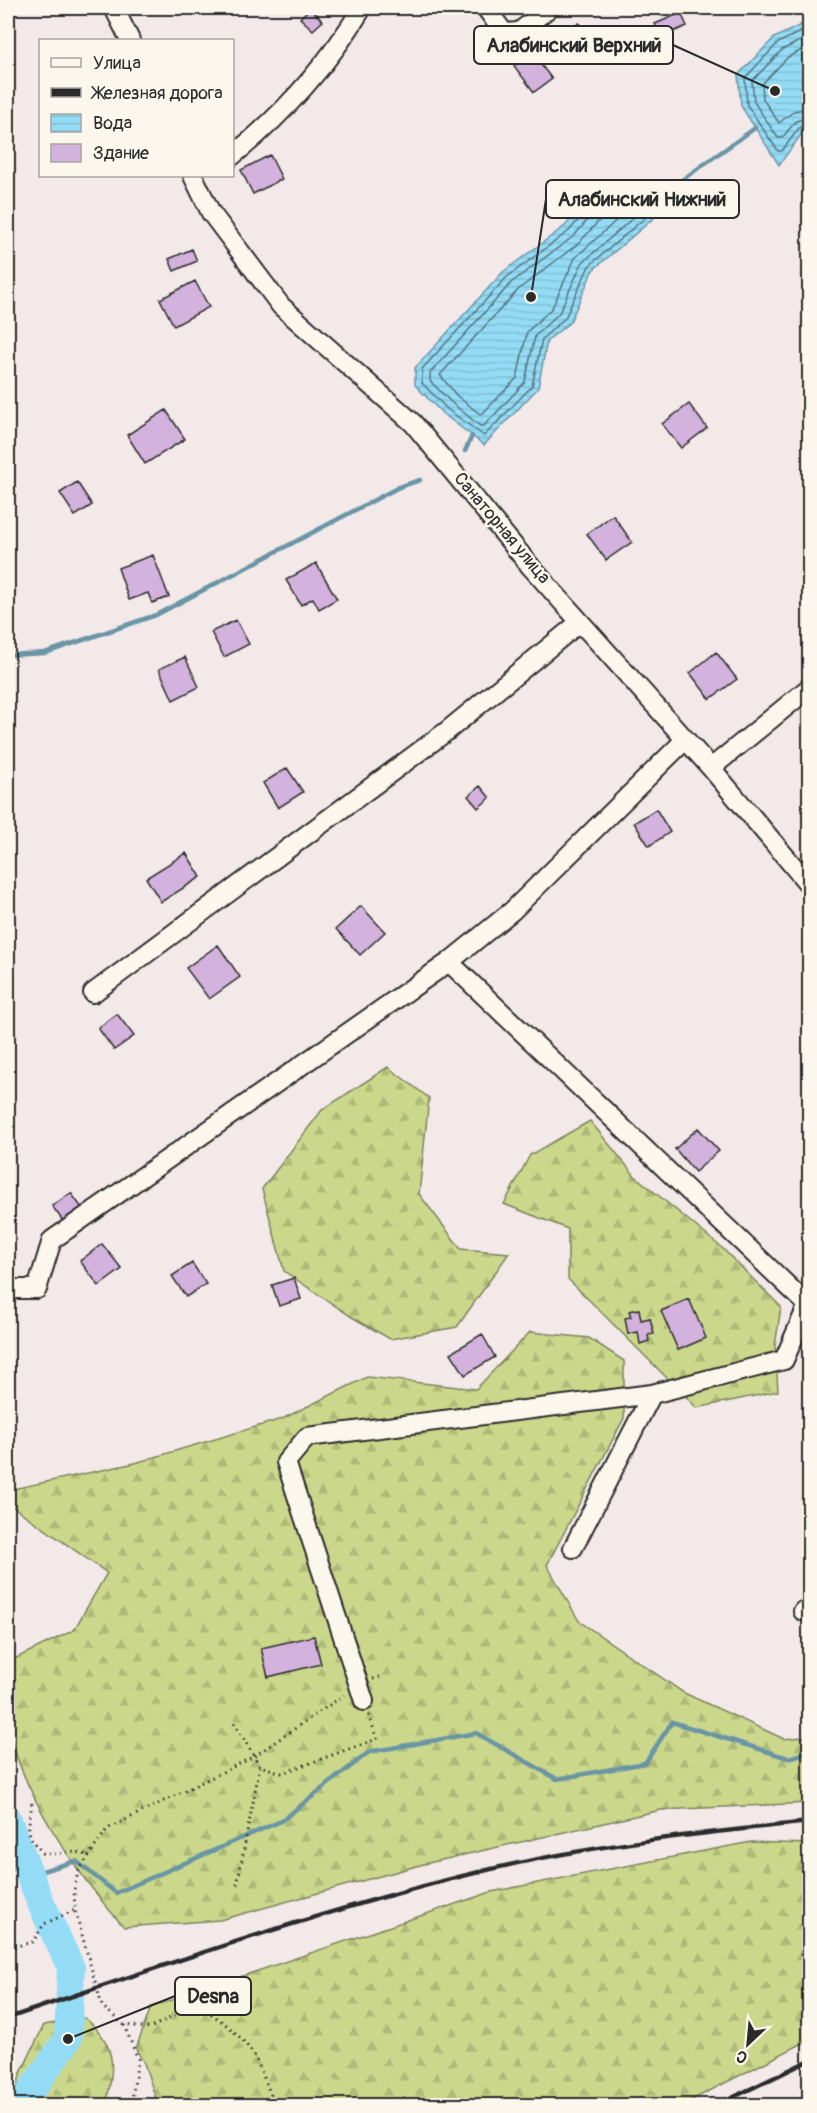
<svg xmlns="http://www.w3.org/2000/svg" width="817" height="2113" font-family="Pangolin,sans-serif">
	<defs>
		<pattern id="forest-firs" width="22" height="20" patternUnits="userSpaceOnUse" patternTransform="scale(1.5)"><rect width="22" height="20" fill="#cbd88b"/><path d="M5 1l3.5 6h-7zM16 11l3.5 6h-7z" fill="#aeba78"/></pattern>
		<pattern id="water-rules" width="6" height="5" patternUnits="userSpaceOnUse" patternTransform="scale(1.5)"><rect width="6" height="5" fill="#94dcf6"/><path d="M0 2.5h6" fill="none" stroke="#80bdd3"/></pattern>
	</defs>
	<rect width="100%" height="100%" fill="#f3e9e9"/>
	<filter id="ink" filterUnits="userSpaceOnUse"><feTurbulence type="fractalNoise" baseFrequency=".0167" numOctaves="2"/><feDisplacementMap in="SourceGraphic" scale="12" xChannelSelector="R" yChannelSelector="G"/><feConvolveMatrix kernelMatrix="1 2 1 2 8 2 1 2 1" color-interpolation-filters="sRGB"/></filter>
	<g filter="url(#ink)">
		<path fill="url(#forest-firs)" stroke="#7b825b" stroke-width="1.5" d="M388,1067L429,1098L419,1194L461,1249L509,1253L457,1327L390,1339L352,1317L294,1278L284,1271L262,1189L322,1110Z
			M590,1121L635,1176L722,1248L781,1307L775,1346L778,1391L697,1408L568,1279V1229L504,1204L530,1155Z
			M530,1332L589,1338L624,1361V1418L547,1565L579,1621L684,1693L784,1739L809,1736V1803L661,1810L424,1864L220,1920L124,1927C78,1876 22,1794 8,1726C4,1706 8,1682 8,1662L74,1630L107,1573L8,1503V1490L135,1463L282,1419L367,1377L476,1389Z
			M751,1842L809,1844V2040L682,2105H158L144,2063L136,2049L151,2007L491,1892Z
			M85,2018C118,2045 114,2067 106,2105H26L16,2092L20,2075L44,2025Z"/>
		<path fill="url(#water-rules)" stroke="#6a95a5" stroke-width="1.5" d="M809,21V129L803,132L779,165L741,106L738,75L774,38Z
			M647,187L663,210L593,270L570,322L547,341L538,388L484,445L442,413L415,385V368L503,272L565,226L594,192Z"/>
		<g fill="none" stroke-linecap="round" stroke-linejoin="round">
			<path stroke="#55727c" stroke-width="1.5" d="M810,27L778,43L745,78L747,105L778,151H782L799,128L810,124
				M810,36L782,50L752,81L754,102L778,138H782L796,121L810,117
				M810,46L788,57L762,84L763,99L779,123L794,111L810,108
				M643,194L654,210L589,266L565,318L542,339L532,386L484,436L447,409L422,383V369L507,277L569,231L597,198Z
				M639,201L644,206L643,209L582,263L559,313L535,336L525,382L484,426H480L452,403L430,381V373L512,282L574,236L600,205Z
				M618,212L620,217L575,258L552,308L527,332L517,378L483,413L480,414L457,396L440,375L519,289L579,243L605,214Z"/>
			<path stroke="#6a95a5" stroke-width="4.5" d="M655,199L755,128
				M465,451L472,436
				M8,655L45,653L156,615L399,487L420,480
				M29,1875L76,1861L116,1893L281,1821L369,1752L476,1733L557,1779L645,1763L672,1722L788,1758L810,1752"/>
			<path stroke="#94dcf6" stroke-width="28" d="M8,1820L40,1901L71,1968L68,2039L20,2106"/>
		</g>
		<path fill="#d3b2dd" stroke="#2b2b2b" stroke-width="1.5" d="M310,8L323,21L313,30L300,18Z
			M681,13L687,26L661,37L655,24Z
			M579,23L595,47L578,59L562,35Z
			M532,53L552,79L534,92L514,66Z
			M270,155L282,179L253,194L241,170Z
			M192,249L197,261L174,271L169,259Z
			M195,281L209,307L174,326L160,299Z
			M689,404L707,428L681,448L662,424Z
			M166,410L185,439L145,464L127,435Z
			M77,482L92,505L75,516L60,493Z
			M613,515L632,542L606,560L587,534Z
			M153,555L169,597L152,603L148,593L129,600L118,568Z
			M316,563L337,599L319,609L313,598L301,605L286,580Z
			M236,620L249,644L224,657L211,632Z
			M716,652L737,679L710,699L690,673Z
			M185,657L199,687L173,700L159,669Z
			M287,768L303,792L278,808L263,783Z
			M480,786L490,798L478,808L468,796Z
			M656,809L670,832L649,846L634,823Z
			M186,853L201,877L161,902L146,878Z
			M361,906L385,932L360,955L336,929Z
			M218,945L240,977L209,999L186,968Z
			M117,1014L134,1036L114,1050L98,1028Z
			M698,1128L719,1151L695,1172L675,1149Z
			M71,1193L82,1208L63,1221L52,1206Z
			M102,1244L122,1269L99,1286L80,1261Z
			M192,1263L206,1284L186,1297L172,1276Z
			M294,1278L301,1299L279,1306L272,1285Z
			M689,1299L706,1338L678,1350L661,1311Z
			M639,1309L641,1320L650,1318L654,1334L648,1335L649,1341L640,1344L638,1332L628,1334L625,1318L631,1317L629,1311Z
			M482,1334L495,1357L465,1375L451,1353Z
			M314,1636L321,1664L268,1677L261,1648Z"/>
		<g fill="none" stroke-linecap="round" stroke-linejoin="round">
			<g stroke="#2b2b2b" stroke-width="22">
				<path id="minor" d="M114,8L130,40
					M486,8L504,33L519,32L549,8
					M232,156C283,115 329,63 362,8
					M193,176L211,213L281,306L413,423L531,567L711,768L810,886
					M711,768L810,687
					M449,962L810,1307
					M93,993L447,731L580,622
					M8,1289H37L52,1240L449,962L512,911L685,740
					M573,1548L652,1394L784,1360L807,1307
					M803,1611L810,1609
					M364,1701L286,1462L307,1437L652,1394"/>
			</g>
			<path stroke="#2b2b2b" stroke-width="3" stroke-dasharray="1.5 4.5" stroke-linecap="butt" d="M373,1679L380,1677
				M234,1723L260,1766L282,1773L377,1739L369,1715
				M32,1803C29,1828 23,1832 43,1853C59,1857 72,1848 87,1855
				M237,1885L260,1766
				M8,1948L33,1942L44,1924L75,1910
				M124,2025L138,2059L131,2106
				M276,2106C268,2090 263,2073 255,2058C242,2034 219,2018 196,2005L150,2028L124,2025L102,2006L75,1910L74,1890L78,1872L107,1829L253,1757L344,1695"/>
			<use href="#minor" stroke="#fbf7ec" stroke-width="18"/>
			<path stroke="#2b2b2b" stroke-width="4.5" d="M8,2018C164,1965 322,1910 483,1871C590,1845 700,1833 810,1822
				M715,2106L810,2060"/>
		</g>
	</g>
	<g text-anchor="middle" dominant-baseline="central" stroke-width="5" stroke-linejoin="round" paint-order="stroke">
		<g font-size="18" fill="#2b2b2b" stroke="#fbf7ec">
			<text transform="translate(502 528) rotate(50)">Санаторная улица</text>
		</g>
	</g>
	<path fill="none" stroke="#2b2b2b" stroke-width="2" d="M775 91L673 45M531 297L546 199M68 2039L175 1996"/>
	<g fill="#2b2b2b" stroke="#fbf7ec" stroke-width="2">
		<circle cx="775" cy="91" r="6"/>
		<circle cx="531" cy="297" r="6"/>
		<circle cx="68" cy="2039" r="6"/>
	</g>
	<g fill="#fbf7ec" stroke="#2b2b2b" stroke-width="2">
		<rect x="474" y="26" width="199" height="38" rx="6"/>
		<rect x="546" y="180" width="193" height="38" rx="6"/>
		<rect x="175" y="1977" width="76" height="38" rx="6"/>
	</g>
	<g font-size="20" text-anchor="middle" font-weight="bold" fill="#2b2b2b">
		<text x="574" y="52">Алабинский Верхний</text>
		<text x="642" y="206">Алабинский Нижний</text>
		<text x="213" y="2003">Desna</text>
	</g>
	<rect width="817" height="2113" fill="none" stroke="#fbf7ec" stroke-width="30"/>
	<rect x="15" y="15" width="787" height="2083" fill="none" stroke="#2b2b2b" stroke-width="2" filter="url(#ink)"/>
	<rect x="39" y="39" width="195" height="138" fill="#fbf7ec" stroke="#a8a59f" stroke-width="1.5"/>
	<rect x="51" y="58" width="30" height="9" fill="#fbf7ec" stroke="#a8a59f" stroke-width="1.5"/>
	<text x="93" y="69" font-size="18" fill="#2b2b2b">Улица</text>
	<rect x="51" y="88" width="30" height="9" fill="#2b2b2b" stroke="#a8a59f" stroke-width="1.5"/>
	<text x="93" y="99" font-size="18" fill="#2b2b2b">Железная дорога</text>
	<rect x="51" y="114" width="30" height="18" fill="url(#water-rules)" stroke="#a8a59f" stroke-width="1.5"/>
	<text x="93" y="129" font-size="18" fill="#2b2b2b">Вода</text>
	<rect x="51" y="144" width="30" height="18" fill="#d3b2dd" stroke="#a8a59f" stroke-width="1.5"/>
	<text x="93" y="159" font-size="18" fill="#2b2b2b">Здание</text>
	<g transform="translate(748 2044) rotate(206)" stroke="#fbf7ec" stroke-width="4.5" paint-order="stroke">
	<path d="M0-4.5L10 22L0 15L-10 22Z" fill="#2b2b2b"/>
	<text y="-9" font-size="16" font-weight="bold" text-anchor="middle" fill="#2b2b2b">С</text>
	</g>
</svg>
